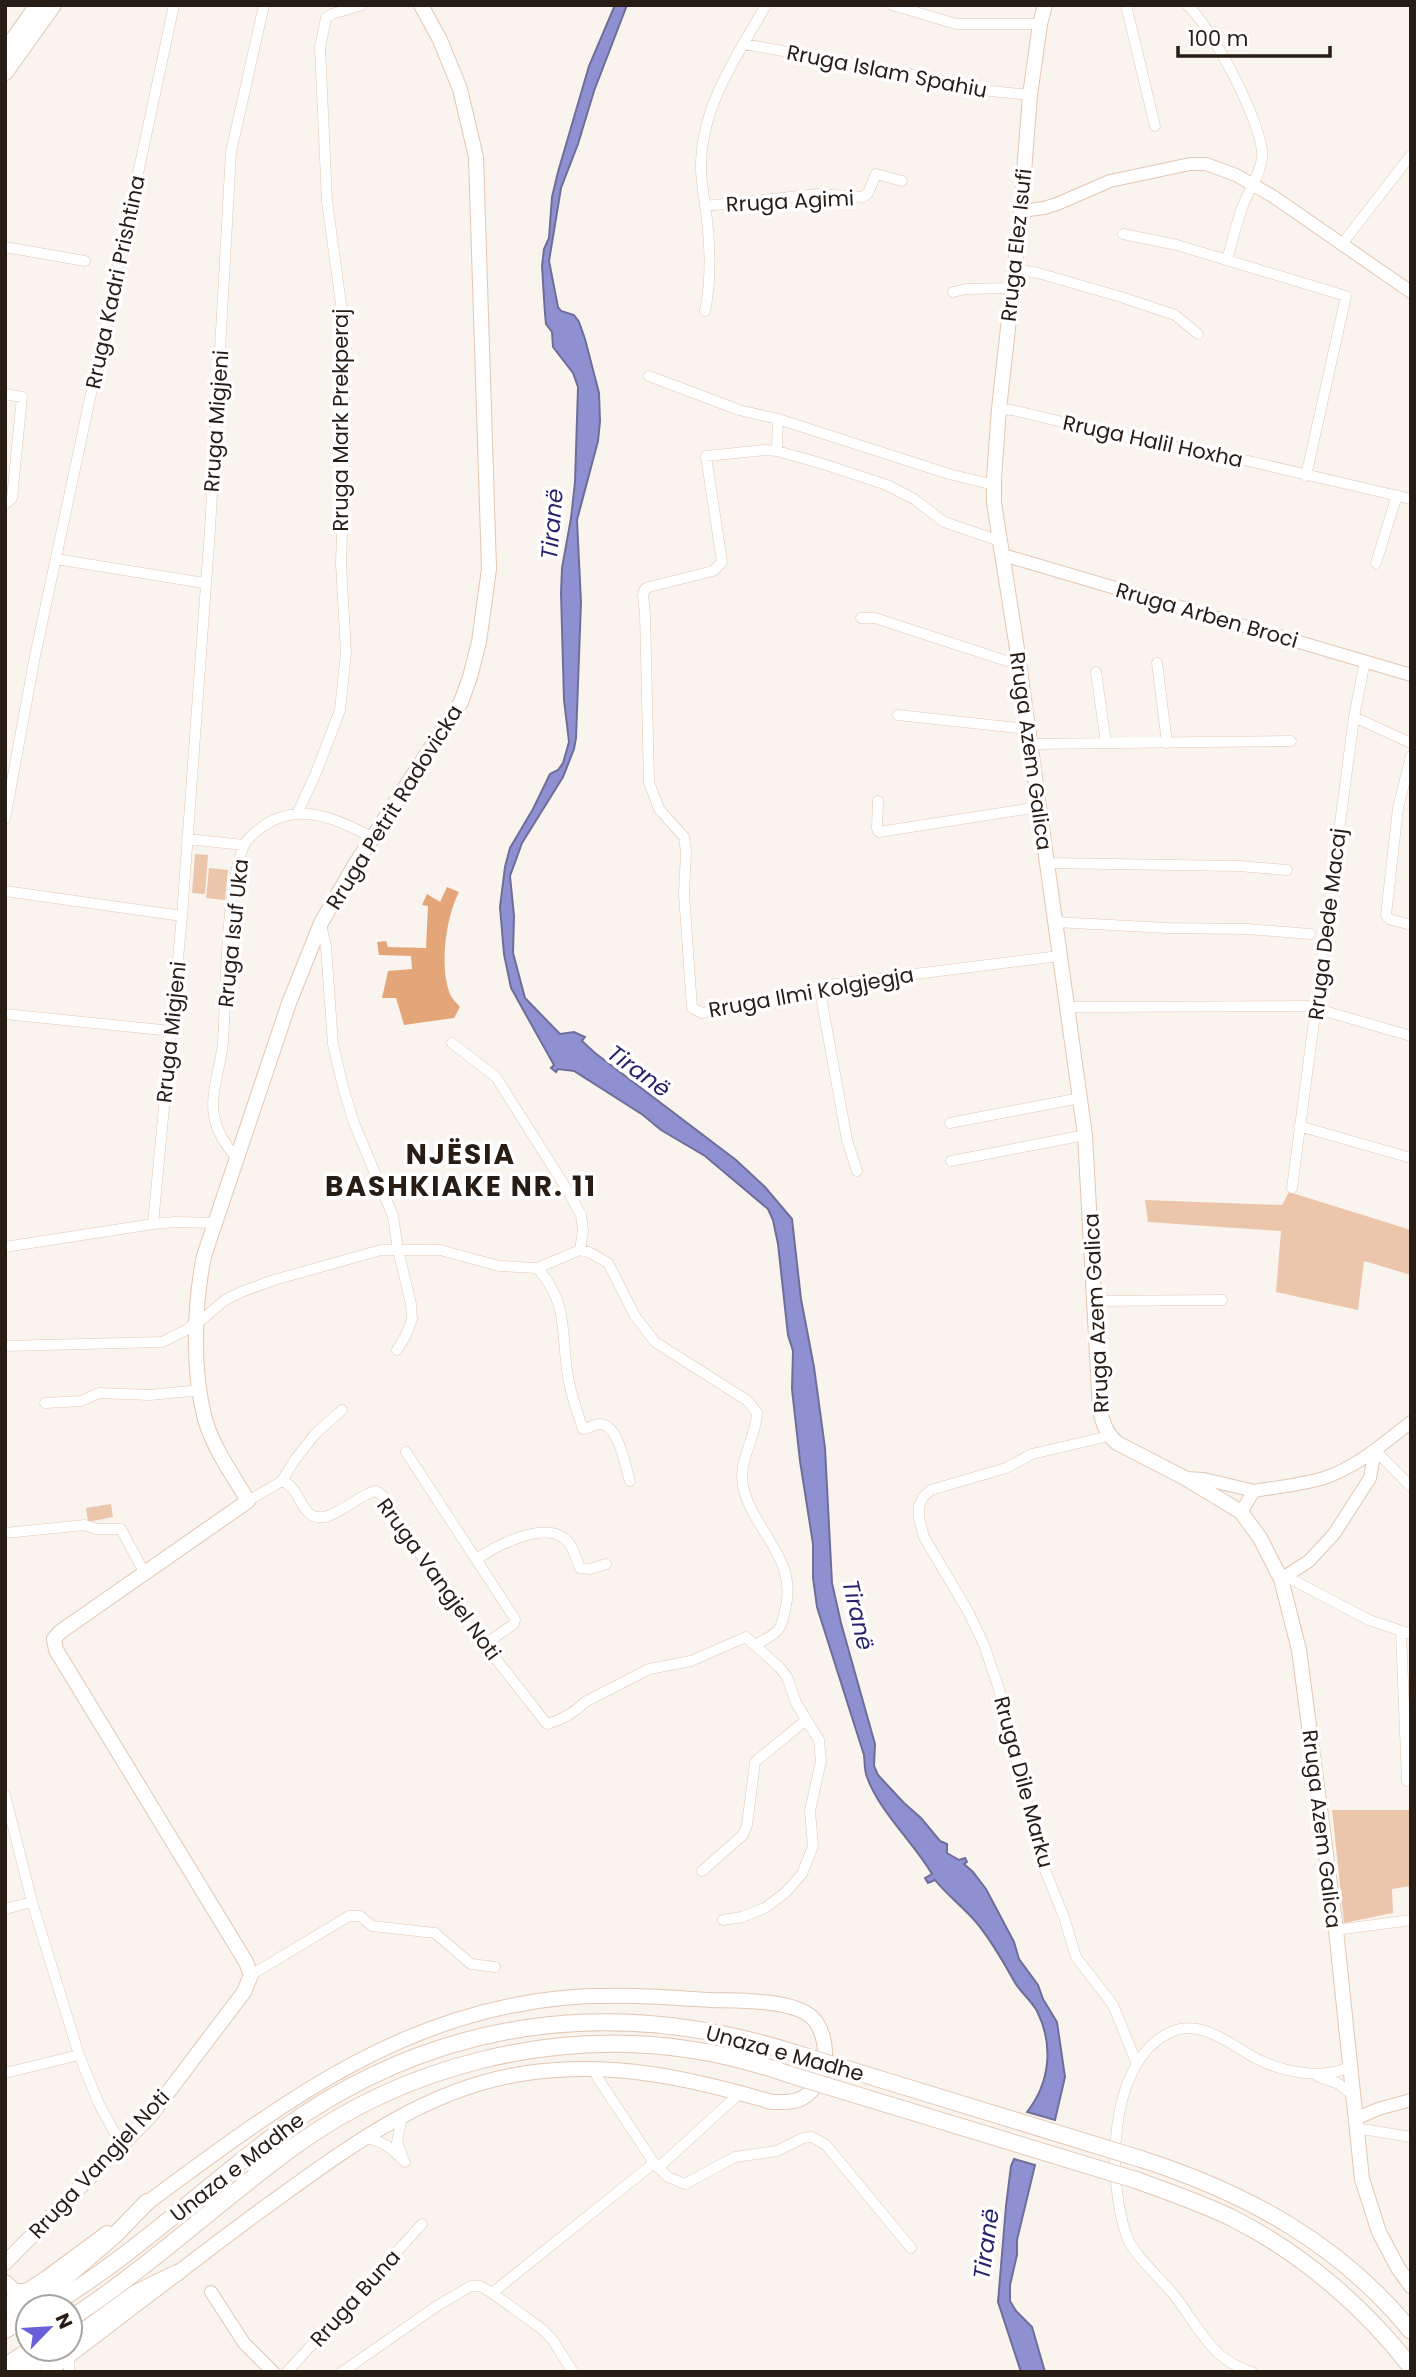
<svg xmlns="http://www.w3.org/2000/svg" width="1416" height="2377" font-family="Poppins,sans-serif">
	<rect width="100%" height="100%" fill="#faf4ef"/>
	<path fill="#ecc6ab" d="M195,854L208,855L205,894L192,893Z
		M209,868L228,870L225,900L206,898Z
		M1289,1192L1411,1230V1275L1364,1261L1358,1310L1276,1292L1281,1231L1148,1222L1145,1200L1282,1205Z
		M111,1504L113,1517L88,1522L86,1508Z
		M1332,1810H1411V1886L1392,1889L1393,1913L1344,1923Z"/>
	<path fill="#e4a679" d="M447,887L459,892C446,917 439,966 450,994C452,999 457,1003 460,1007L454,1018L404,1025L396,998H382L388,971L412,969L411,956L379,955L377,942L386,941L388,947L426,948L428,906L422,905L427,894L440,902Z"/>
	<path fill="#8e90d1" stroke="#6f6e99" stroke-width="2" d="M615,5H627L594,91L578,144L561,188L549,261L558,307L561,311L574,315L579,322L585,339L599,393L600,421L598,441L577,520L581,602L576,738L574,749L563,777L522,843L510,876L514,916L513,953L525,998L560,1034L574,1032L585,1037L582,1041L595,1053L736,1160L765,1187L792,1219L801,1299L814,1367L825,1448L832,1583L841,1623L875,1744L874,1766L878,1775L904,1803L921,1818L940,1841L947,1844V1853L959,1860L965,1858L967,1862L964,1864L973,1872L986,1889L1014,1942L1019,1959L1038,1985L1043,1999L1057,2022L1065,2077L1055,2120L1027,2112C1050,2083 1054,2045 1037,2011C1031,2000 1020,1992 1014,1981C1003,1961 991,1940 976,1922C963,1907 947,1895 935,1880L928,1883L925,1878L932,1874C913,1842 879,1811 867,1777C864,1770 865,1762 864,1755L817,1607L813,1578V1544L800,1461L792,1389L793,1351L788,1335L778,1244L773,1220L768,1209L705,1156L661,1130L643,1115L574,1071L558,1069L556,1072L551,1068L554,1065L511,988L504,954L500,907L505,867L510,848L533,809L550,774L558,770L563,763L569,742L564,700L561,593L562,568L571,518L575,482L578,387L573,373L553,347L552,332L546,324L545,314L542,266L544,249L549,238L552,197L558,172L589,66Z
		M1014,2159L1035,2165L1017,2240V2255L1010,2285V2301L1016,2311L1032,2327L1045,2372H1021L998,2302L1006,2206L1011,2166Z"/>
	<g fill="none" stroke-linecap="round" stroke-linejoin="round">
		<g stroke="#e4c6b1" stroke-width="11">
			<path id="minor" d="M892,5L956,24H1040
				M1126,5L1155,126
				M1187,5C1210,24 1266,129 1262,158C1260,176 1248,191 1242,208C1236,225 1232,242 1227,260
				M744,44L895,71L990,91L1030,95
				M705,206L818,194L863,197L868,193L876,174L902,181
				M1123,234L1177,245L1346,296L1306,476
				M1342,244L1411,155
				M5,247L85,261
				M1014,269L1038,273L1121,297L1175,315L1198,334
				M953,292L966,289L1011,288
				M705,311C712,277 710,239 705,204C703,192 701,180 701,167C701,106 737,56 766,5
				M649,376L739,410L778,419L949,474L994,485
				M5,394L22,397L12,498L5,504
				M999,409L1012,410L1134,439L1240,459L1411,499
				M777,451L778,419
				M1000,541L944,522L914,499L887,485L820,463L777,451L765,450L706,456L722,562L713,571L649,587L645,589L643,595L645,614L649,782L659,809L684,837L686,852L684,894L692,1008L702,1013L770,1004L819,986L1059,956
				M56,559L204,583
				M1376,563L1397,495
				M861,618H875L1019,665
				M1157,663L1167,743
				M1096,672L1106,743
				M898,715L1027,729
				M1354,717L1411,743
				M1030,744L1291,741
				M1411,756L1398,808L1386,915L1389,919L1411,925
				M878,801L877,828L879,832L1039,807
				M298,812L316,773L340,710L346,652L341,564L345,439L343,319L327,201L320,48L326,18L332,14L362,5
				M5,819L35,656L174,5
				M187,839L244,845
				M1046,863L1238,866L1287,870
				M5,891L182,916
				M1055,922L1167,928L1247,929L1310,934
				M321,924L326,947L333,1044L343,1087L354,1123L393,1216L398,1250L411,1304L412,1319L406,1335L397,1350
				M819,986L847,1140L857,1171
				M1067,1007L1307,1006L1411,1036
				M5,1014L172,1031
				M452,1043L496,1077L568,1191L581,1215L583,1231L580,1250
				M950,1123L1080,1098
				M1299,1126L1411,1158
				M237,1158C226,1146 217,1133 214,1116C210,1092 221,1066 223,1042C226,1002 225,861 250,837C290,798 331,815 373,838
				M951,1161L1085,1135
				M1292,1188L1354,717L1365,661
				M153,1224L182,916L210,529L231,152L264,5
				M5,1247L153,1224L176,1222L214,1223
				M537,1268C571,1304 560,1339 569,1382C572,1398 578,1414 583,1429C588,1428 594,1425 599,1424C619,1423 625,1467 630,1481
				M1094,1301L1222,1300
				M5,1346L162,1342L186,1330L205,1317L225,1300L241,1292L274,1280L381,1250H440L499,1266L537,1268L580,1250L589,1252L608,1263L635,1316L655,1342L748,1401L757,1413C756,1438 738,1460 743,1486C753,1532 799,1558 785,1610C784,1616 782,1625 778,1630C773,1636 762,1641 755,1645
				M45,1403L81,1401L99,1393L150,1395L201,1390
				M1109,1436L1032,1454L1006,1468L931,1490L923,1497L919,1506V1518L924,1537L969,1613L984,1645L999,1689L1043,1865L1064,1917L1076,1957L1113,2005L1137,2064
				M1375,1450L1411,1487
				M406,1452L515,1619L514,1624L485,1644
				M282,1481C298,1487 298,1504 310,1514C328,1528 357,1494 376,1491L383,1496L451,1602L547,1724C562,1720 574,1713 585,1702L649,1669L691,1661L746,1637L780,1668L787,1677L796,1703L819,1740L821,1761L810,1811L813,1846L802,1874L785,1893L765,1908L742,1917L723,1920
				M248,1501L282,1481L294,1461L315,1434L342,1410
				M5,1533L85,1525L96,1529H121L144,1572
				M477,1559C496,1546 549,1517 569,1543C574,1550 577,1561 580,1568L590,1569L606,1564
				M1287,1577L1369,1620L1411,1634
				M1401,1631L1407,1781
				M5,1795L32,1902L79,2055L99,2104L121,2144
				M702,1871L743,1835L747,1825L755,1762L806,1720
				M5,1909L32,1902
				M1336,1930L1411,1920
				M251,1975L349,1916H360L372,1926L435,1933L471,1964L495,1967
				M594,2068L597,2077L654,2163L668,2177L685,2184L735,2157L777,2151L803,2138L812,2137L826,2145L911,2248
				M5,2073L79,2055
				M1319,2077L1339,2084L1352,2095
				M402,2116L397,2142L403,2158
				M1356,2128L1411,2137
				M364,2138C383,2140 392,2149 405,2162
				M658,2168L740,2093
				M492,2293L654,2163
				M69,2356V2372
				M287,2372L422,2224
				M342,2372L437,2306L471,2286H480L492,2293L542,2329L552,2339L573,2372
				M1252,2372C1240,2368 1228,2362 1219,2354C1201,2337 1189,2314 1174,2295C1162,2280 1133,2254 1127,2237C1107,2182 1107,2063 1169,2033C1200,2017 1231,2045 1257,2059C1284,2072 1322,2080 1349,2067"/>
		</g>
		<g stroke="#e4c6b1" stroke-width="14">
			<path id="tertiary" d="M1021,211L1044,208L1057,204L1110,181L1190,164H1206L1236,175L1274,197L1411,292
				M1003,555L1411,675
				M1185,1478L1204,1479L1254,1491
				M1241,1512L1254,1491C1277,1487 1301,1485 1324,1478C1357,1467 1384,1443 1411,1422
				M1281,1579L1309,1561L1334,1534L1370,1478L1375,1450
				M1355,2119L1378,2109L1411,2100
				M211,2292L244,2343L273,2372"/>
		</g>
		<g stroke="#e4c6b1" stroke-width="16">
			<path id="secondary" d="M1045,5L1040,24L1030,95L1021,211L999,409L994,478V503L1016,642L1085,1135L1100,1410C1103,1424 1106,1433 1117,1443L1185,1478L1241,1512L1260,1538L1281,1579L1299,1650L1336,1930L1362,2179L1379,2232L1398,2268L1411,2286
				M5,2263L150,2116L244,1992L251,1975L246,1962L56,1650L54,1639L60,1632L248,1501C233,1475 213,1448 205,1419C192,1370 194,1305 204,1256L289,1003L321,923L356,863L461,702L470,677L479,642L489,569L476,157L460,89L440,40L421,5
				M5,2282L15,2291H27
				M12,2300L45,2279L107,2233
				M47,2372C123,2316 195,2258 271,2203C350,2146 428,2087 527,2073C614,2061 689,2078 772,2102C780,2102 789,2103 798,2100C827,2088 832,2046 816,2022C800,1998 737,2001 710,2000C661,1997 611,1993 562,1998C393,2014 271,2112 140,2208"/>
		</g>
		<g stroke="#e4c6b1" stroke-width="18">
			<path id="primary" d="M5,52L38,5
				M5,72L53,5"/>
		</g>
		<g stroke="#e4c6b1" stroke-width="18">
			<path id="trunk" d="M1141,2159C1247,2193 1340,2244 1411,2331
				M1139,2181C1171,2193 1204,2204 1234,2219C1303,2254 1364,2307 1411,2367
				M48,2307C132,2257 202,2189 280,2131C437,2017 615,1995 798,2054
				M5,2312L59,2283L115,2235L147,2202
				M70,2319C148,2268 217,2203 292,2148C405,2065 555,2028 693,2050C727,2055 759,2064 791,2075
				M5,2330L28,2318
				M70,2341L136,2293L177,2273
				M5,2366L32,2349
				M21,2372L58,2349"/>
		</g>
		<use href="#minor" stroke="#fff" stroke-width="10"/>
		<use href="#tertiary" stroke="#fff" stroke-width="12"/>
		<use href="#secondary" stroke="#fff" stroke-width="14"/>
		<use href="#primary" stroke="#fff" stroke-width="16"/>
		<use href="#trunk" stroke="#fff" stroke-width="16"/>
		<g stroke="#e4c6b1" stroke-width="18" stroke-linecap="butt">
			<path id="trunk-bridge" d="M798,2054L1141,2159
				M791,2075L1139,2181"/>
		</g>
		<use href="#trunk-bridge" stroke="#fff" stroke-width="16"/>
	</g>
	<g text-anchor="middle" dominant-baseline="central" stroke-width="7" stroke-linejoin="round" paint-order="stroke">
		<g font-size="21" fill="#281d15" stroke="#fff">
			<text transform="translate(887 71) rotate(11)">Rruga Islam Spahiu</text>
			<text transform="translate(790 201) rotate(-3)">Rruga Agimi</text>
			<text transform="translate(1016 245) rotate(-84)">Rruga Elez Isufi</text>
			<text transform="translate(115 282) rotate(-78)">Rruga Kadri Prishtina</text>
			<text transform="translate(340 420) rotate(-90)">Rruga Mark Prekperaj</text>
			<text transform="translate(216 421) rotate(-86)">Rruga Migjeni</text>
			<text transform="translate(1153 441) rotate(12)">Rruga Halil Hoxha</text>
			<text transform="translate(1207 615) rotate(16)">Rruga Arben Broci</text>
			<text transform="translate(1031 751) rotate(82)">Rruga Azem Galica</text>
			<text transform="translate(394 807) rotate(-58)">Rruga Petrit Radovicka</text>
			<text transform="translate(1327 924) rotate(-83)">Rruga Dede Macaj</text>
			<text transform="translate(233 933) rotate(-84)">Rruga Isuf Uka</text>
			<text transform="translate(811 992) rotate(-10)">Rruga Ilmi Kolgjegja</text>
			<text transform="translate(171 1032) rotate(-84)">Rruga Migjeni</text>
			<text transform="translate(1096 1313) rotate(-93)">Rruga Azem Galica</text>
			<text transform="translate(439 1579) rotate(54)">Rruga Vangjel Noti</text>
			<text transform="translate(1024 1782) rotate(75)">Rruga Dile Marku</text>
			<text transform="translate(1322 1829) rotate(83)">Rruga Azem Galica</text>
			<text transform="translate(785 2053) rotate(15)">Unaza e Madhe</text>
			<text transform="translate(99 2164) rotate(-47)">Rruga Vangjel Noti</text>
			<text transform="translate(237 2167) rotate(-38)">Unaza e Madhe</text>
			<text transform="translate(355 2298) rotate(-48)">Rruga Buna</text>
		</g>
		<g font-size="23" font-style="italic" fill="#2b226e" stroke="#fff">
			<text transform="translate(552 524) rotate(-85)">Tiranë</text>
			<text transform="translate(639 1071) rotate(36)">Tiranë</text>
			<text transform="translate(858 1615) rotate(77)">Tiranë</text>
			<text transform="translate(986 2244) rotate(-82)">Tiranë</text>
		</g>
		<g font-size="28" font-weight="bold" letter-spacing="2" fill="#281d15" stroke="#fff">
			<text x="461" y="1154">NJËSIA<tspan x="461" dy="32">BASHKIAKE NR. 11</tspan></text>
		</g>
	</g>
	<rect width="1416" height="2377" fill="none" stroke="#281d15" stroke-width="14"/>
	<g transform="translate(49 2328) rotate(65)"><circle r="33" fill="#ffffff" stroke="#a9a5a1" stroke-width="2"/>
	<path d="M0-5L12 26L0 18L-12 26Z" fill="#6860da"/>
	<text y="-10" font-size="19" font-weight="bold" text-anchor="middle" fill="#281d15">N</text>
	</g>
	<path d="M1178 46v10h152v-10" fill="none" stroke="#281d15" stroke-width="3.5"/>
	<text x="1188" y="46" font-size="21" fill="#281d15" stroke="#ffffff" stroke-width="5" paint-order="stroke">100 m</text>
</svg>
